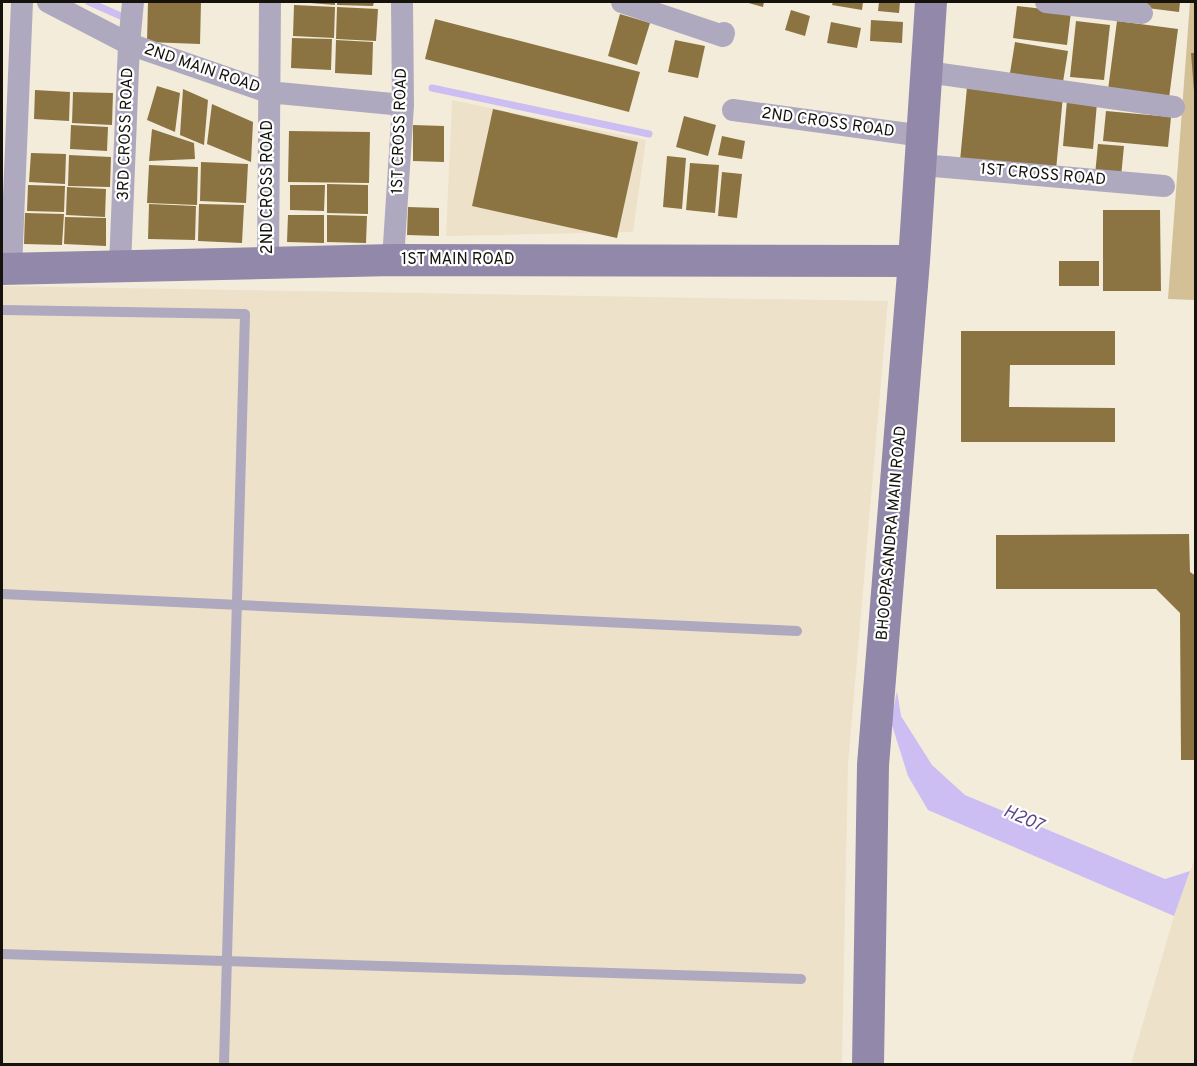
<svg xmlns="http://www.w3.org/2000/svg" width="1197" height="1066" font-family="Overpass,sans-serif">
	<rect width="100%" height="100%" fill="#f4ecdb"/>
	<path fill="#ede2c9" d="M452,100L646,140L633,232L446,236Z
		M2,286L888,301L848,765L842,1064H2Z
		M1195,858V1064H1131L1174,916Z"/>
	<path fill="#d3c096" d="M1190,2H1195V300L1168,299Z"/>
	<path fill="#ccbdf3" d="M897,691L901,716L932,765L965,795L1165,879L1190,871L1174,916L928,810L908,776L891,722Z"/>
	<g fill="none" stroke-linecap="round" stroke-linejoin="round">
		<path stroke="#ccbdf3" stroke-width="7" d="M89,2L123,17
			M432,88L649,134"/>
	</g>
	<path fill="#8b7441" d="M148,2H201L200,44L147,42Z
		M310,2H335V5L310,3Z
		M337,2H374L373,6L337,5Z
		M745,2H764L763,7Z
		M833,2H863L862,10L832,5Z
		M879,2H900L899,13L878,11Z
		M1115,2H1180L1179,12L1115,4Z
		M294,5L335,7L334,38L293,36Z
		M1017,6L1071,12L1067,45L1013,38Z
		M337,7L378,9L376,41L336,39Z
		M791,10L810,16L805,36L785,30Z
		M620,14L650,23L637,65L608,56Z
		M435,19L640,72L629,112L425,59Z
		M871,20L903,22L902,43L870,41Z
		M1076,21L1110,25L1104,80L1070,77Z
		M1117,21L1178,29L1169,98L1108,90Z
		M831,22L861,28L857,48L827,43Z
		M292,38L332,39L331,70L291,68Z
		M336,40L373,42L372,75L335,73Z
		M675,40L705,46L698,78L668,72Z
		M1015,42L1068,51L1063,82L1010,73Z
		M1191,53H1196V90L1194,91Z
		M157,86L180,93L175,132L147,120Z
		M967,87L1063,96L1056,170L960,161Z
		M183,89L208,100L204,145L180,135Z
		M35,90L70,92L69,121L34,119Z
		M73,92L113,93L112,125L72,123Z
		M1067,100L1097,103L1093,149L1063,146Z
		M212,104L253,122L251,162L207,144Z
		M493,109L638,142L617,238L472,206Z
		M1106,111L1171,117L1168,147L1103,141Z
		M684,116L716,125L708,156L676,147Z
		M71,125L108,127L107,151L70,149Z
		M413,125L444,126V162L413,161Z
		M152,129L194,143L195,159L149,161Z
		M289,131L370,132L369,183L288,182Z
		M722,136L745,141L742,159L718,155Z
		M1098,144L1124,146L1121,177L1095,175Z
		M31,153L66,154L65,184L29,182Z
		M69,155L111,157L110,187L68,186Z
		M667,156L686,158L682,209L663,207Z
		M201,162L248,164L246,203L200,201Z
		M690,163L719,165L715,213L686,210Z
		M149,165L198,167L197,205L147,203Z
		M722,172L742,174L737,218L718,216Z
		M327,184L368,185V214L327,213Z
		M28,185L65,186L64,212L27,211Z
		M290,185H325L324,211L290,210Z
		M67,187L106,189L105,217L66,215Z
		M149,204L196,206L195,240L148,239Z
		M199,204L244,205L242,243L198,241Z
		M408,207L439,208V236L407,235Z
		M1103,210H1160L1161,291H1103Z
		M25,213L64,214L62,245L24,244Z
		M288,215H324V243L287,242Z
		M327,215L367,216L366,243L327,242Z
		M65,217L106,218V246L64,244Z
		M1059,261H1099V286H1059Z
		M961,331H1115V365H1010L1009,407L1115,408V442H961Z
		M1189,534L1190,572L1196,576V760H1181L1180,613L1156,589H996V535Z"/>
	<g fill="none" stroke-linecap="round" stroke-linejoin="round">
		<path stroke="#afa9c0" stroke-width="10" d="M2,310L245,314L224,1064
			M2,594L797,631
			M2,954L801,979"/>
		<path stroke="#afa9c0" stroke-width="22" d="M48,2L129,44L268,92L403,105
			M622,2L723,36L724,33
			M1046,2L1142,13
			M927,72L1174,107
			M733,110L923,136
			M922,165L1164,186
			M393,260L403,105L402,2
			M268,264L270,2
			M120,266L129,44L133,2
			M11,269L22,2"/>
		<path stroke="#9188aa" stroke-width="32" d="M2,269L393,260L914,261
			M868,1064L873,765L914,261L931,2"/>
	</g>
	<g text-anchor="middle" dominant-baseline="central" stroke-width="4.5" stroke-linejoin="round" paint-order="stroke">
		<g font-size="16" fill="#15120c" stroke="#fff">
			<text transform="translate(202 69) rotate(19)">2ND MAIN ROAD</text>
			<text transform="translate(828 123) rotate(8)">2ND CROSS ROAD</text>
			<text transform="translate(400 131) rotate(-88)">1ST CROSS ROAD</text>
			<text transform="translate(126 134) rotate(-88)">3RD CROSS ROAD</text>
			<text transform="translate(1043 175) rotate(5)">1ST CROSS ROAD</text>
			<text transform="translate(268 187) rotate(-90)">2ND CROSS ROAD</text>
			<text x="458" y="260">1ST MAIN ROAD</text>
			<text transform="translate(892 533) rotate(-85)">BHOOPASANDRA MAIN ROAD</text>
		</g>
		<g font-size="18" font-style="italic" fill="#5c4788" stroke="#fff">
			<text transform="translate(1023 819) rotate(23)">H207</text>
		</g>
	</g>
	<rect width="1197" height="1066" fill="none" stroke="#15120c" stroke-width="6"/>
</svg>
